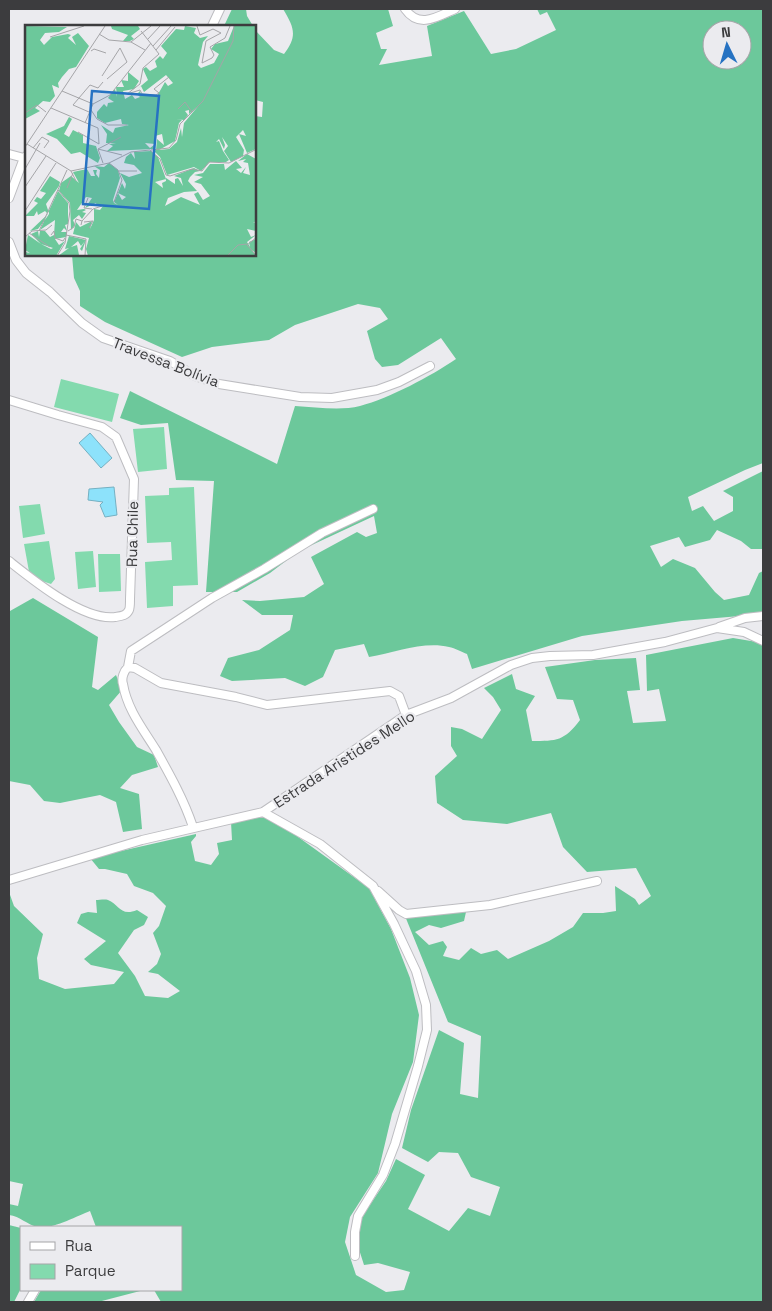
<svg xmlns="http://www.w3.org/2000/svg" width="772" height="1311" font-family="'Space Grotesk',sans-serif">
	<rect width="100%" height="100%" fill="#ebebef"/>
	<path fill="#83daae" d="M61,379L119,394L112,422L54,407Z
		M164,427L167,469L138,472L133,429Z
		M194,487L198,585L173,586V606L147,608L145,562L172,560L171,542L147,543L145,496L169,495V488Z
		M40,504L45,534L23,538L19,506Z
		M49,541L55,579L51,584L30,577L24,544Z
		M93,551L96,587L78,589L75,552Z
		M98,554H120L121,591L99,592Z"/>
	<path fill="#6cc89b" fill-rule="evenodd" d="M232,9H246L247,16L253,26H224Z
		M283,9H388L393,26L376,33L381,49H387L379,65L432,56L427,26L464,11L491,54L516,49L556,30L547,12L540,15L537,9H763V463L745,470L688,497L692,511L703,506L714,521L733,511V497L723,491L763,471V549H751L741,541L717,530L710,540L685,547L679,537L650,546L661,567L673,559L695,568L715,592L724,600L749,595L759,573L763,571V614L682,621L582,636L472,669L467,654C462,652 455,648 449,647C423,641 395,653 369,657L364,644L335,650L323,677L305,686L285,678L232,681L220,676L228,658L259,650L290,630L293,615H262L242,600L260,601L304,597L324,584L311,557L357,532L366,537L377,533L374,516L299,551L270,573L237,592H206L214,481L176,480L168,423L141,425L120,418L130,391L277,464L295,406C316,407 340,411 360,406C390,398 431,376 456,359L441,338L398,365L382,367L375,359L367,331L388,319L380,308L358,304L295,325L269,340L212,347L182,357L105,322L80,306V291L74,278L72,255H255V116L262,117L263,102L255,100V30L274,50L284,54C298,36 294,27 283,9ZM712,30H742V60H712Z
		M33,598L98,637L92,687L98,690L116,675L122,690L109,705L119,722L137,747L154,755L158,767L132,775L120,788L139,794L142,829L123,832L116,802L100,795L60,803L44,801L30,785L9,781V610L10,611Z
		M733,638L763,643V1302H161L154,1290H181V1227H96L90,1211C77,1216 51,1230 38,1227C27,1225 20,1216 9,1215V1204L18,1206L23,1184L9,1181V892L14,906L43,934L37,958L39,979L65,989L114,984L124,972L91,965L84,959L106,941L77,923L81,914L88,912L97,913L96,900C99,900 105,899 108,900C119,904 120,917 137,910L148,917L144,925L134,930L118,953L135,976L145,996L168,998L180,991L158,974L148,972L157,964L161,954L153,933L159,926L166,906L153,893L134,886L127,874L105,869H99L90,858L196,834V836L191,842L195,861L211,865L219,854L217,843L232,840L231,822L264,816L294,834L369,888L391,929L410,978L419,1015L413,1062L392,1114L378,1173L350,1217L345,1242L356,1275L386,1292L404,1290L410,1272L378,1263L364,1265L356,1240L359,1221L386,1181L396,1159L425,1175L408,1209L449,1231L468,1208L490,1216L500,1187L471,1177L458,1153L439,1152L428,1162L402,1148L411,1110L439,1030L464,1043L460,1094L478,1098L481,1036L448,1022L405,916L466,912L464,921L441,928L429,925L415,932L429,945L443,941L447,947L443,956L459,960L471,948L481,954L497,950L508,959L549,941L573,927L583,913H603L616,911L615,886L635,899L639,905L651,896L636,868L587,872L563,847L551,813L507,824L463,820L437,803L435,776L457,756L451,746V727L462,729L482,739L501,710L493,697L484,688L512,674L516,689L535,696L526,710L532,741C557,741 564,741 580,720L573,700L557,699L545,667L595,660L636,658L640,690L627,691L633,723L666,721L659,689L647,691L646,655Z
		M9,1225L21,1228V1288L14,1302H9Z
		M41,1290H144L98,1302H34Z"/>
	<path fill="#8de2fb" stroke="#75b0c2" d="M90,433L112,458L101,468L79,443Z
		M114,487L117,515L105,517L100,505L103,502L88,500L89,489Z"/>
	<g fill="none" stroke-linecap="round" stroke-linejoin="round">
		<g stroke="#bdbdc1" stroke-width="10">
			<path id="minor" d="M405,9C419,29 437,17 455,9
				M212,26L220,9
				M9,154L24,158
				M9,198L24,158L26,156
				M9,242L16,260L26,273L50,292L82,323L103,338L170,361L195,376L219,384L300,397L332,398L377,390L399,382L430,366
				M9,400L58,415L102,427L116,437L134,479L130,599C130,602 130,608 129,610C126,616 121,616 115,617C83,621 33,580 9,561
				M719,627L745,618L763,616
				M128,667L131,651L212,598L264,569L322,533L373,509
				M263,812L320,844L373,886L394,924L416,971L426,1005L427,1030L418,1066L395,1144L383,1175L358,1216L355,1232V1256
				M193,827C184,800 170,775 156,750C143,729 127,709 123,684C121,678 124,671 128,667L135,668L161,683L236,697L267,705L390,691L399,696L406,715
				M9,880L142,840L263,812L406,715L451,698L511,665L532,658L550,656L593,655L665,642L717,628L744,632L763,641
				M378,891L399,910L406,914L490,905L597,881
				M28,1302L35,1290"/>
		</g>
		<use href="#minor" stroke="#fff" stroke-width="8"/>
	</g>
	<g text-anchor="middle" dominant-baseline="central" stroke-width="4.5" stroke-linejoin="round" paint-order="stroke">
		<g font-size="15" fill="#3c3c3e" stroke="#ebebef">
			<text transform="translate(166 362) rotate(21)">Travessa Bolívia</text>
			<text transform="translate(132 534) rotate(-89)">Rua Chile</text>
			<text transform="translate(344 759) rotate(-33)">Estrada Aristides Mello</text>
		</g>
	</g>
	<g transform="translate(25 25)">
		<rect width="231" height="231" fill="#ebebef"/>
		<path d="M0,1L42,2L34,7L20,8L15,15L19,20L27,12L43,9L46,10L43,13L51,20L47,12L53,8L64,21L51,42L44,44L37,52L33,58L34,63L27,60L30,71L25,77L18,76L10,83L15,86L0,94ZM86,1H113L115,4L106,11L109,14L105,16H98L103,10L87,4ZM160,1L171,3L169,8L175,13L183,11L178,17L173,40L176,43L189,38L194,29L186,24L190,19L203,16L209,1H231V124L222,128L214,109L221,111L218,105L211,112L219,125L218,131L206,137L199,126L203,121L197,112L200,120L199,124L194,114L191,117L194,116L198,126L204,135L201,137H185L176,146L169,142L142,150L135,132L129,126L131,125L132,114L139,120L137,109L130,111V119L120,118L125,123L129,120V124L82,126L88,121L84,119L91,118H81L82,109L76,100L88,108L90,103L104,100L97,99L96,94L80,98L72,93V87L79,79L82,82L83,78L89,77L83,73L90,64L92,72L91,62H99L96,55L103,56V47L114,56L109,64L98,66L100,74L107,70L110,74L115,72L112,69L115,66L116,70L132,71L140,57L143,61L148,58L141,50L119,67L116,61L111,65L123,55L118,44L121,42L125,46L132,42L130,36L135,31L138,34L142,28L136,21L151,4L159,5ZM174,80L159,98L157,112L156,103L152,117L144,124L134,125L150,116L154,98L157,95L151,94L159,95L163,90L160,86L164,85V89ZM44,92L47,94L39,109L44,112L48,105L58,110V118L71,121L75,133L73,138L55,127L46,129L32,114L21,109L39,101ZM126,126L133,132L141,154L130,157L138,163L137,158L141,156V153L150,159V154L153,153L158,161L156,153L149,151L169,143L175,146L170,147L165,152L163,156L172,166L159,167L143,173L140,181L156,172L175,180L169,169L173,167L178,175L185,171L176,159L169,157L178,152L169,150L178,148L185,139H199L200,145L211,136L217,143L211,144L216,148L221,142L218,148L225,150L223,138L218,137L221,134L213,136L222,129L231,134V196L228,198L231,197V206L222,204L226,212L231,210L222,217L225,222L224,217L231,214V228L227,225L231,231H63L61,224L64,213L48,209L51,197L55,202L67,196L65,204L69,195V184L75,185L78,181H72L71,178L60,183L67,173L61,172L52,185L59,184L61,185L57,187L61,188L57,194L54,190L48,195L50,200L46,205L45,178L34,166L36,158L46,151L54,158L48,147L62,144L66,151H70L68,145H72L71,149L74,153L75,145L69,141L79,142L84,138L93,145L95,153L88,175L89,178L93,180L89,177L93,168L97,175L101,172L93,168L97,158L100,164L101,159L95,148L104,152L117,148L109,140L99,138L101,132L106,128L110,134L109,127ZM25,151L35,157L34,161L21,179L24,188V189L22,192L13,204L5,206L23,189L20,186L13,190L12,186L9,191H0L13,178L9,176L12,172L16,174L21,168L15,166ZM33,166L43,178V199L40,200L42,206L39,203L36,207H42L41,212L30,214L34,220L40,216L31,231H0V227L5,228L0,225L3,210L16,219L26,224L28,223L16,219L6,209L13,206L14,212L15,206H20L25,212L29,210L30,195L15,205ZM44,211L61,215L57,226L55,224L60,216L56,221L53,216L46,222L52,220L54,230L59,231H33L44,223L40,224Z" fill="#6cc89b" fill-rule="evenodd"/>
		<path fill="none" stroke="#a5a5a8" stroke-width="1" d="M172,1L175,10L188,4L196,8L181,16L177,38M74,9L84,15L106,17L120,25M25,12L59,1M123,14L135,1M106,17L126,1M128,21L146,1M131,25L150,2M66,26L69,24L81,28M177,38L187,33L189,30L185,22L200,13L205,1M77,51L95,23L102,37L82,54M37,66L68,79M102,69L115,59L118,43L134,29L116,6M102,69L115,65L117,69L131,70L134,68L129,64L144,52M26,83L73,103L74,119L53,107M153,84L160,77L167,87M66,85L72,94L83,100H102M64,87L48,80L65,60L73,63L78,57M0,88L12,80L21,87M60,98L68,79L85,70L126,18M2,119L46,146L51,156M0,122L80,1M8,123L17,112L24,116L19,123M73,124L96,112M126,125L144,123L151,115L155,99L178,76L208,16L209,1M78,138L73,124L97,130M84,138L93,145L97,155L89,177M0,144L15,118M46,146L84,138L106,127L125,125L135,134L141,150L145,151L167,144L177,146L184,137L204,138L232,124M94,146H112M0,162L21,131M42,163L48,148M63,173L59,183L67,184M0,186L31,138M57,196L68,184L77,181M59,197L68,196L64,203M14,206L42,145M43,206L49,202L51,194L57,196L56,200M4,208L25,222M26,210L29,206L30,213L38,216L40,213M41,210L61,214L60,231M0,212L7,206L21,205L27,200M232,212L222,220L232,231M203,230L213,220L222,219M32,231L40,218L45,186L44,178L33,165"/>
		<path fill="#2672c2" fill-opacity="0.15" stroke="#2672c2" stroke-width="2.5" d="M67,66L134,71L124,184L58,179Z"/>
		<rect width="231" height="231" fill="none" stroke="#3c3c3e" stroke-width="2.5"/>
	</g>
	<rect width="772" height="1311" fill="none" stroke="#3c3c3e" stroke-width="20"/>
	<rect x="20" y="1226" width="162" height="65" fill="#ebebef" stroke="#a5a5a8"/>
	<rect x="30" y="1242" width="25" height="8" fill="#ffffff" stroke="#a5a5a8"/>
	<text x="65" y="1251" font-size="15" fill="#3c3c3e">Rua</text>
	<rect x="30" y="1264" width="25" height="15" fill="#83daae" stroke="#a5a5a8"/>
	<text x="65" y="1276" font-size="15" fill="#3c3c3e">Parque</text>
	<g transform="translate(727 45) rotate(355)"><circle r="24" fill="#ebebef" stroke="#a5a5a8"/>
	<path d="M0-4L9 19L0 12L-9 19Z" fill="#2672c2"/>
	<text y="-8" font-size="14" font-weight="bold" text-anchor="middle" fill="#3c3c3e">N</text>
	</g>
</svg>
